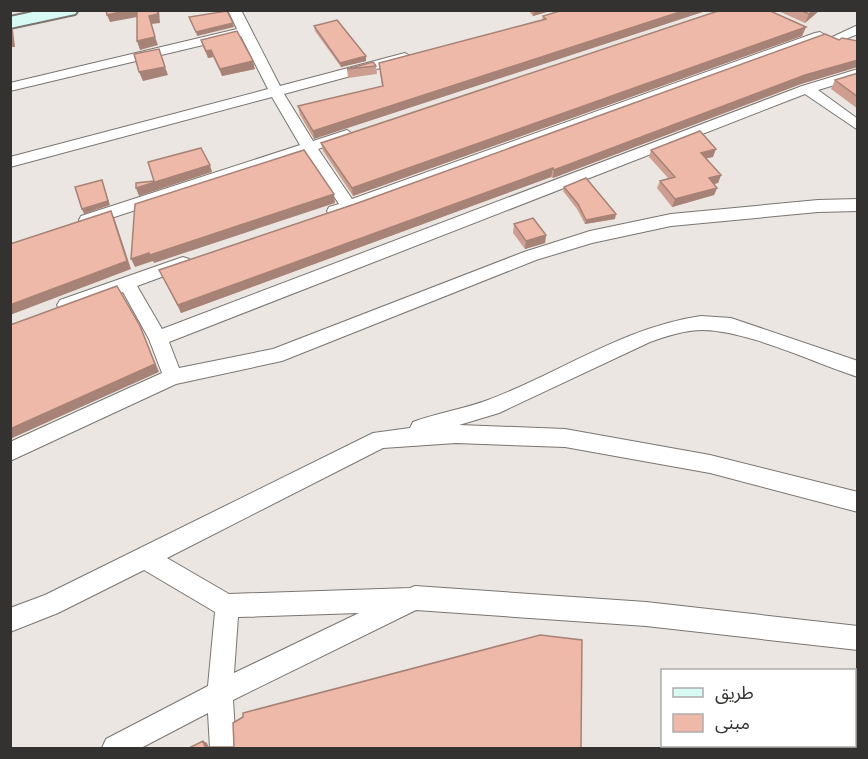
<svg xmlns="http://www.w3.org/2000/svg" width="868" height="759" font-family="'Titillium Web','Noto Sans Arabic',sans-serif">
	<rect width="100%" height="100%" fill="#ebe6e1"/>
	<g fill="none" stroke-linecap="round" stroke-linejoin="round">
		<g stroke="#7a7571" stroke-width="2">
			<path id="minor" d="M228,10H241L280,86L405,53L412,57L410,60L284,94L313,141L347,130L354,135L352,138L318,149L352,199L815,33L820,32L827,36L825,39L335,217L329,215L327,211L329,207L339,204L306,154L93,224H81L79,220L81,216L300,145L272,97L10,167V157L268,89L241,36L10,91V83L237,29Z
				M858,25V34L835,43L828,39Z
				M858,69V78L818,90L858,119V130L805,94L169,342L179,368L273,349L524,252L590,231L671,214L818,200L858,199V211L818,212L671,226L592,243L536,260L282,361L176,384L10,461V442L162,373L149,339L123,292L66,312L60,310L57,305L60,300L177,259L183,257L189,259L192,263L189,267L137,286L162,329L802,86Z
				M701,316L731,318L858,361V377C812,362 749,331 703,330C685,330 667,336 650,342L499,413L459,425L565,429L710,455L858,492V512L710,473L565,447L456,443L383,448L167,558L229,594L410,588L415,586L646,602L858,626V650L646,626L416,610L233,700L236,748H210L208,713L141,748H102L106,739L208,686L215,612L144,570L58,613L10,632V608L45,595L373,433L410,428L413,422C437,413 464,409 488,400C560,373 624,327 701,316ZM359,613L234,673L238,617Z"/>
		</g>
		<g stroke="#7a7571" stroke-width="4">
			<path id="secondary" d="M42,10H78L75,14L10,28V17Z"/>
		</g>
		<use href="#minor" fill="#fff" fill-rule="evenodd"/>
		<use href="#secondary" fill="#d7faf4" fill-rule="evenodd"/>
	</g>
	<path fill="#ce9f91" d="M528,10H554L533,16Z
		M563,10L314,139L300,115L298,106L382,86L379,63L542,20L543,16Z
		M776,10H820L805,23Z
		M314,26L366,61L341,67L315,31Z
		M806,27L802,36L353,196L323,151L321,143Z
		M201,40L255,69L222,76L213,57L208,58L203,47Z
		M839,40L858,41V67L801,84L553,178L551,177L181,313L159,270Z
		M376,66L377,74L348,78L347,69Z
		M858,73V109L831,89L835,80Z
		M651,150L713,157L706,158L721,175L718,183L714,184L717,188L714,195L672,207L657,188L660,181L668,178L649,157Z
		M564,187L615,219L585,224L577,209L563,191Z
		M514,224L546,235L545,243L525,249L513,233Z"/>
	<path fill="#a78276" d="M129,10H137V17L110,22L107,15Z
		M157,10H159L160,23L151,24L149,16Z
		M534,10H554L533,16Z
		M686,10H709L314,139L313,131Z
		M814,10H820L805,23L809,14Z
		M233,23L234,27L197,36L196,32Z
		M10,25L13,30L15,47H10Z
		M806,27L802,36L353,196L352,188Z
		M155,37L158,45L140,50L137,41Z
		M211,50L213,57L208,58L206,51Z
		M366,56V61L341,67L340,63Z
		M858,60L857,67L801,84L553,178L554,170L805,75Z
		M253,61L255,69L222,76L220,69Z
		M165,67L168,75L143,81L139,72Z
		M716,149L713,157L698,160L701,153Z
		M210,165L212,172L139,196L136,188Z
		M553,168L551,177L181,313L178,305Z
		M721,175L718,183L706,186L709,178Z
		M102,180L110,205L84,214L82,209Z
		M717,188L714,195L672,207L675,199Z
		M334,194L335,203L154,263L150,255Z
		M111,211L115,220L131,269L10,315V305Z
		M616,214L615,219L585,224L586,220Z
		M546,235L545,243L525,249L526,241Z
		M149,253L153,261L135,267L131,259Z
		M140,326L159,372L10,439V429Z
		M203,741L207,743L209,748L205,747Z"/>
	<path fill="#efb9a9" stroke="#a78276" stroke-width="1.5" d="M106,10H129L107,15Z
		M137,10H157L158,14L149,16L155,37L137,41Z
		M563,10H686L313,131L298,106L383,86L379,63L546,19L543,16Z
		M721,10H768L806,27L352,188L321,143Z
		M800,10H814L809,14Z
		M227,11L233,23L196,32L189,17Z
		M337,20L366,56L340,63L314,26Z
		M237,31L253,61L220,69L211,50L206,51L201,40Z
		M825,34L839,40L842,38L858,41V60L805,75L554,170L553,168L178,305L159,270L355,204Z
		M159,49L165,67L139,72L134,54Z
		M373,62L376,66L347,69Z
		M858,73V97L835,80Z
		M700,131L716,149L701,153L721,175L709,178L717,188L675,199L660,181L675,177L651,150Z
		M201,148L210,165L136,188V183L154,181L148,162Z
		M304,150L334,194L150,255L149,253L131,259L135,204Z
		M586,178L616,214L586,220L578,204L564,187Z
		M102,180L108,201L82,209L75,187Z
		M111,211L127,261L10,305V244Z
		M533,218L546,235L526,241L514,224Z
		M117,286L140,326L155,364L10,429V325Z
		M540,635L582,640L581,748H189L203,741L205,747H234L233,723L243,717V713Z"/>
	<rect width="868" height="759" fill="none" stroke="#343230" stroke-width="24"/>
	<rect x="661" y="669" width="195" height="78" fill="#ffffff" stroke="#aeadac" stroke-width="1.5"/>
	<rect x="673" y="688" width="30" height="9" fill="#d7faf4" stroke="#aeadac" stroke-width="1.5"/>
	<text x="715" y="699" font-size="18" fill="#343230">طريق</text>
	<rect x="673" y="714" width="30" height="18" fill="#efb9a9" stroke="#aeadac" stroke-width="1.5"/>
	<text x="715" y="729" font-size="18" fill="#343230">مبنى</text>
</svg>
